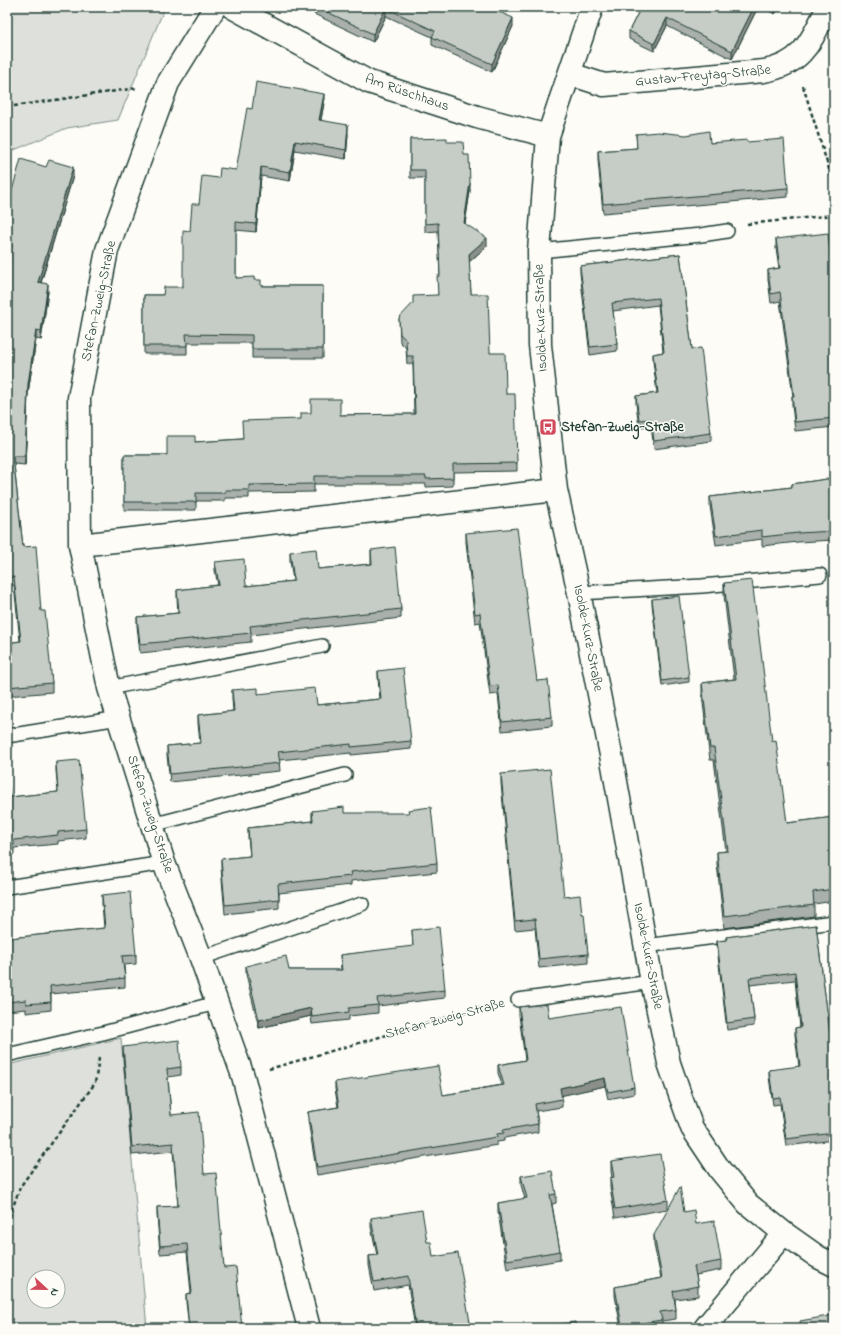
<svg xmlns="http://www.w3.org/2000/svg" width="841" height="1335" font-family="'Indie Flower',sans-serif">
	<rect width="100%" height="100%" fill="#fdfcf7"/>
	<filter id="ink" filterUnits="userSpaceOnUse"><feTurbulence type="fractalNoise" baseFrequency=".025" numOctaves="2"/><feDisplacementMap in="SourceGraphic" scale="8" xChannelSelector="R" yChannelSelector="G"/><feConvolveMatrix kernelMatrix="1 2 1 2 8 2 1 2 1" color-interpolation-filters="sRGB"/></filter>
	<g filter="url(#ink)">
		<path fill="#dde0db" stroke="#7e8e88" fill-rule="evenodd" d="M7,7H165L118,120L67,128L7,153Z
			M121,1038L147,1328H7V1065ZM34,1277H58V1301H34Z"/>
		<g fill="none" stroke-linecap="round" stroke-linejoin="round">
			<g stroke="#1f3d34" stroke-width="16">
				<path id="lane" d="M539,251L701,235L727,231
					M579,593L702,586L820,575
					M109,688L322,646
					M7,736L119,718
					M152,825L345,775
					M7,887L164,863
					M645,946L834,922
					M201,958L362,904
					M518,1000L652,982
					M7,1055L103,1033L216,1003"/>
			</g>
			<g stroke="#1f3d34" stroke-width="25">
				<path id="street" d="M215,7L168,83L107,250L79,398L80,545L109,688L164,863L201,958L243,1076L309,1328
					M232,7L369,82L477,117L548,136
					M592,7L548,136L539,251L540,345L556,490L579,593L613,765L652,982L669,1063L680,1095L692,1128L720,1170L748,1204L784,1233L818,1257L834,1265
					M570,74L604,85L764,71C804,64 811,40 828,7
					M80,545L556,490
					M705,1328L784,1233"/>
			</g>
			<path stroke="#1f3d34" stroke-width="2.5" stroke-dasharray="4 3" stroke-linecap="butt" d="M803,86L834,185
				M7,107L137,88
				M747,224L834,215
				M269,1069L473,1010L497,1005
				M7,1224L20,1187L95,1083L99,1058"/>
			<use href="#lane" stroke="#fdfcf7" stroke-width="13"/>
			<use href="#street" stroke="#fdfcf7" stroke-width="22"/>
		</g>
		<path fill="#aab0ab" stroke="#1f3d34" d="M314,7H488L513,26L492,72L432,45V37L386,16L373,42L314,14Z
			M641,7H758L732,59L667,26L654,51L629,39V31Z
			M761,7H779L775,14Z
			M324,103L321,120L348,134L346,159L295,150L290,181L261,176L256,232L236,230V278L254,280L261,286H323V358H252V343H187V354H144V295H163L183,287L190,231L199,204L219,178L236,170L252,109Z
			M636,134L710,143L747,142L788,188V197L603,213L598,160V151L637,148Z
			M410,139L447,142L464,155L470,191L465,223L487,246L469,262L471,294L490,353L506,394L517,463V471L453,472V486L426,487V484H314V492L249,493V498H225V501H196V510H124V455H167L195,442L242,439L301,419L340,415L414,414L413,364H407L406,348L400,342L399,318L438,295L440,276L438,231L425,232V178H410Z
			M73,176L41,283L48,292L41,340L36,339L28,393L25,465L14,464L23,547L41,611L52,683V692L7,696V643L20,641L14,585L7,586V275L11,253L7,252V208Z
			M776,239L834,286V427L795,431L792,405V396H793L780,301L771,303L768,279V270L779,268L776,248Z
			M680,254L692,349L711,433V441L654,449L651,426L639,427L636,403V396L657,393L653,361V354L663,352L658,305L613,311L617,344V351L590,355L580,273V266Z
			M834,478V540L798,542L762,546V539L716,545L710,506V497L792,487V484Z
			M466,533L537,681L552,717V726L502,731L498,694L490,695L480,622L475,623L466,542Z
			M371,550L401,609V618L251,635V642L140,653L137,626V617L178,613L177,598V590L218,585L215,571V562L246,586L293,581L290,560V552L318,569L371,564Z
			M724,583L772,741L787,823L834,817V901L814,904V916L724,928L717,864V852L726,851L714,760H710L702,695V683L734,679L724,595Z
			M652,599L689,677V682L662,686L652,604Z
			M378,671L411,741V749L351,755V753L279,760L280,771L170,782L167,755V746L200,743L198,723V715L233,711L232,699V690L258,694L317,705L380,699L378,679Z
			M56,762L86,829V838L58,841V844L14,848V854L7,855V782L10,797L58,792L56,771Z
			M501,774L564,897L582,914L588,954V963L539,968L535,928L515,930L501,783Z
			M312,811L344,813L437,863V872L351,881V885L279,893V908L225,914L221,868V859L250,856L248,837V828L312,821Z
			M102,895L136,955V964L124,965L125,978V987L51,994V1010L26,1013V1009L7,1011V933L10,938L104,928L102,904Z
			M816,925L834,1064V1140L786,1146L780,1104L773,1105L769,1077V1070L799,1067L795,1035V1028L800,1027L795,980L750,985L754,1019V1026L727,1030L717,948V941L726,940V937Z
			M412,930L445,990V998L378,1006V1013L349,1016V1020L312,1024L311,1016L259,1028L246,974V966L289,970H341L340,955L413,947Z
			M519,1007L549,1018L634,1087V1094L608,1099L605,1086L562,1095V1107L536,1111L538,1124V1132L504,1138V1141L497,1142V1145L317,1175L308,1120V1112L338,1107L335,1089V1082L443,1095L502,1085L498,1073V1065L525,1060L519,1015Z
			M123,1047L181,1067V1075L168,1077L171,1115L204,1174L224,1268L242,1328H189L186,1302V1294L191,1293L187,1252L160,1254L157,1215V1207L178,1206L173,1151L132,1155L123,1055Z
			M611,1161L668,1200V1209L615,1218L610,1187V1178H612L611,1171Z
			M521,1176L556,1194V1203L552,1204L560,1251V1260L507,1269L498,1212V1203L525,1199L521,1185Z
			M684,1212L696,1224L721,1261V1270L696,1275L698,1286V1296L675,1299L676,1310V1319L662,1321V1328H621L615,1296V1287L661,1278L654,1245V1235Z
			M371,1218L427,1242L433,1257L471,1328H415L408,1285L374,1291L369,1265V1256L377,1255L371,1227Z"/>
		<path fill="#8b908b" stroke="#1f3d34" d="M754,7H758L732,59V51Z
			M775,7H779L775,14Z
			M386,8V16L373,42V34Z
			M513,18V26L492,72V64Z
			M667,18V26L654,51V44Z
			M324,94V103L319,129V120Z
			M348,125V134L346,159V150Z
			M295,141V150L290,181V172Z
			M73,167V176L38,291V282Z
			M261,167V176L256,232V224Z
			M470,183V191L464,231V223Z
			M487,238V246L469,262V254Z
			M48,284V292L41,340V331Z
			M36,330V339L28,393L25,465L28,384Z
			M311,1008V1016L259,1028V1020Z
			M605,1078V1086L560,1096V1088Z"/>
		<path fill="#c6cdc7" stroke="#1f3d34" d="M317,7H488L513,18L492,64L432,37L435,31L386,8L373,34Z
			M641,7H754L732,51L667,18L654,44L629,31Z
			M256,82L324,94L319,120L348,125L346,150L295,141L290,172L261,167L256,224L236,222V278L254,277V280H261V286H323V349H252V335L186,334L187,346H144V295H163L164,287H183V230L190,231L192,204H199L202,176L219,178L220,168L236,170L247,108L252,109Z
			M709,131L710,143L747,140V142L784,139L788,188L603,204L598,151L637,148L636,134L658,132L686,135Z
			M447,138V142H463L464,155H469L470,183L464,223L487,238L469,254L471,294H488L490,353H505L506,394H515L517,463L453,464V478L426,479V476H314V484L249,485V490H225V493H196V502H124V455H167V436H195V442L243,439L242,421L301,419V413H311V399H340V415L415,414L413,356H407L406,340L400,334L399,318L413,303V296L438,295L437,276H440L438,223L425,224V170H410V139Z
			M21,159L46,167L49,160L73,167L38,282L48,284L41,331L36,330L28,384L25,456H13L23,547L36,546L41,611H45L52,683L7,687V643L21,641L14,577H7V275L12,245L7,244V208Z
			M828,233L834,286V418L795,422L792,396H794L780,292L771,294L768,270L780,268L776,239Z
			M680,254L692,349L701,348L711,433L654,441L651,419L639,420L636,396L658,393L653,354L664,352L658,298L612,303L617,344L590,347L580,266Z
			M834,478V531L798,533L762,537V530L716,536L710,497L792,487V484Z
			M517,528L537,681L548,680L552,717L502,722L498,685L490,686L480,613L475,614L466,533Z
			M395,547L401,609L250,626L251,633L140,644L137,617L179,613L177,590L219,585L215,562L244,559L246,586L294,581L290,552L316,549L318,569L372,564L371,550Z
			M752,580L772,741L776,740L787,823L834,817V889L813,892L814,905L724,916L717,852L728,851L714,748H710L702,683L736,679L724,583Z
			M679,596L689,677L662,681L652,599Z
			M403,668L411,741L351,747V744L278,752L280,763L170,774L167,746L201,743L198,715L234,711L232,690L258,688V694L315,688L317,705L381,699L378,671Z
			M79,760L86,829L58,832V835L14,840V845L7,846V782L8,781L10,797L58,792L56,762Z
			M550,769L564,897L580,895L582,914H584L588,954L539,959L535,919L515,921L501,774Z
			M344,807V813H409L408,810L431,807L437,863L350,872L351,876L278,884L279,899L225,905L221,859L250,856L248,828L313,821L312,811Z
			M130,892L136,955L122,956L125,978L50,986L51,1002L26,1004V1000L7,1002V933H9L10,938L105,928L102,895Z
			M816,925L834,1064V1133L786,1139L780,1097L773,1098L769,1070L800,1066L795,1028L801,1027L795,972L749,978L754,1019L727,1023L717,941L727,940L726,937Z
			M439,927L445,990L377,998L378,1005L349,1008V1012L312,1017L311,1008L259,1020L246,966L286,956L289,970H342L340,955L413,946L412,930Z
			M547,1004L549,1018L621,1007L634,1087L608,1092L605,1078L560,1088L562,1099L535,1104L538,1124L503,1130L504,1133L497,1134V1137L317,1167L308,1112L339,1107L335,1082L438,1066L443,1095L504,1085L498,1065L526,1060L519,1007Z
			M179,1040L181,1067L167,1069L171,1115L199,1112L204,1174L216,1173L224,1268L236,1267L242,1328H189L186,1294L192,1293L187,1244L160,1246L157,1207L178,1206L173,1143L132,1147L123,1047Z
			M660,1154L668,1200L615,1209L610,1178L614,1177L611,1161Z
			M552,1171L556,1194L550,1195L560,1251L507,1260L498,1203L527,1198L521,1176Z
			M680,1187L684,1212L694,1210L696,1224L714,1221L721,1261L694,1266L698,1286L673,1291L676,1310L660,1312L662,1320L622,1326L615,1287L662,1278L654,1235Z
			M422,1210L427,1242H431L433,1257L458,1253L471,1328H416L408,1276L374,1282L369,1256L378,1255L371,1218Z
			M834,1315V1328H801L800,1321Z
			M575,1322L576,1328H538Z"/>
	</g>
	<defs>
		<g id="bus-square" transform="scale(0.9)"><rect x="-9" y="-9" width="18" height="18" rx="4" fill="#d1495b" stroke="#fdfcf7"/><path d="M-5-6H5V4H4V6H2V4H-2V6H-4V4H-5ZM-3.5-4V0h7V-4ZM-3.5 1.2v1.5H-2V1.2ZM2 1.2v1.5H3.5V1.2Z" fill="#fff"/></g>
	</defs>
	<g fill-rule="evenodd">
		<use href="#bus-square" x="548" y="427"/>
	</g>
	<g text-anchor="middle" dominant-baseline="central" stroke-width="3" stroke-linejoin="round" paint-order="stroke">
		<g font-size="14" fill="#1f3d34" stroke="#fdfcf7">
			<text transform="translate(703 76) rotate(-5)">Gustav-Freytag-Straße</text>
			<text transform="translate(407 93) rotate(19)">Am Rüschhaus</text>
			<text transform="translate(99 301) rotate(-78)">Stefan-Zweig-Straße</text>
			<text transform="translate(541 318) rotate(-92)">Isolde-Kurz-Straße</text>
			<text transform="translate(588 638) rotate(79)">Isolde-Kurz-Straße</text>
			<text transform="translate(150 814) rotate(72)">Stefan-Zweig-Straße</text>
			<text transform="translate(648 956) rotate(79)">Isolde-Kurz-Straße</text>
			<text transform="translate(445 1019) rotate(-15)">Stefan-Zweig-Straße</text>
		</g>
		<g font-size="14" font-weight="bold" fill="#1f3d34" stroke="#fdfcf7" text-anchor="start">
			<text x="561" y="427">Stefan-Zweig-Straße</text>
		</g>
	</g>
	<rect width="841" height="1335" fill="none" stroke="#fdfcf7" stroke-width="24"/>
	<rect x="12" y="12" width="817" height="1311" fill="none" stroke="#1f3d34" stroke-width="1.5" filter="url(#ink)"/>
	<g transform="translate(46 1289) rotate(112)"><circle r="19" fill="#fdfcf7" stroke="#a4b0a9"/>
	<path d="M0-3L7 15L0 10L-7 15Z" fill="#d1495b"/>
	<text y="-6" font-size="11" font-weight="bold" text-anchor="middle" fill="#1f3d34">N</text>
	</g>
</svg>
